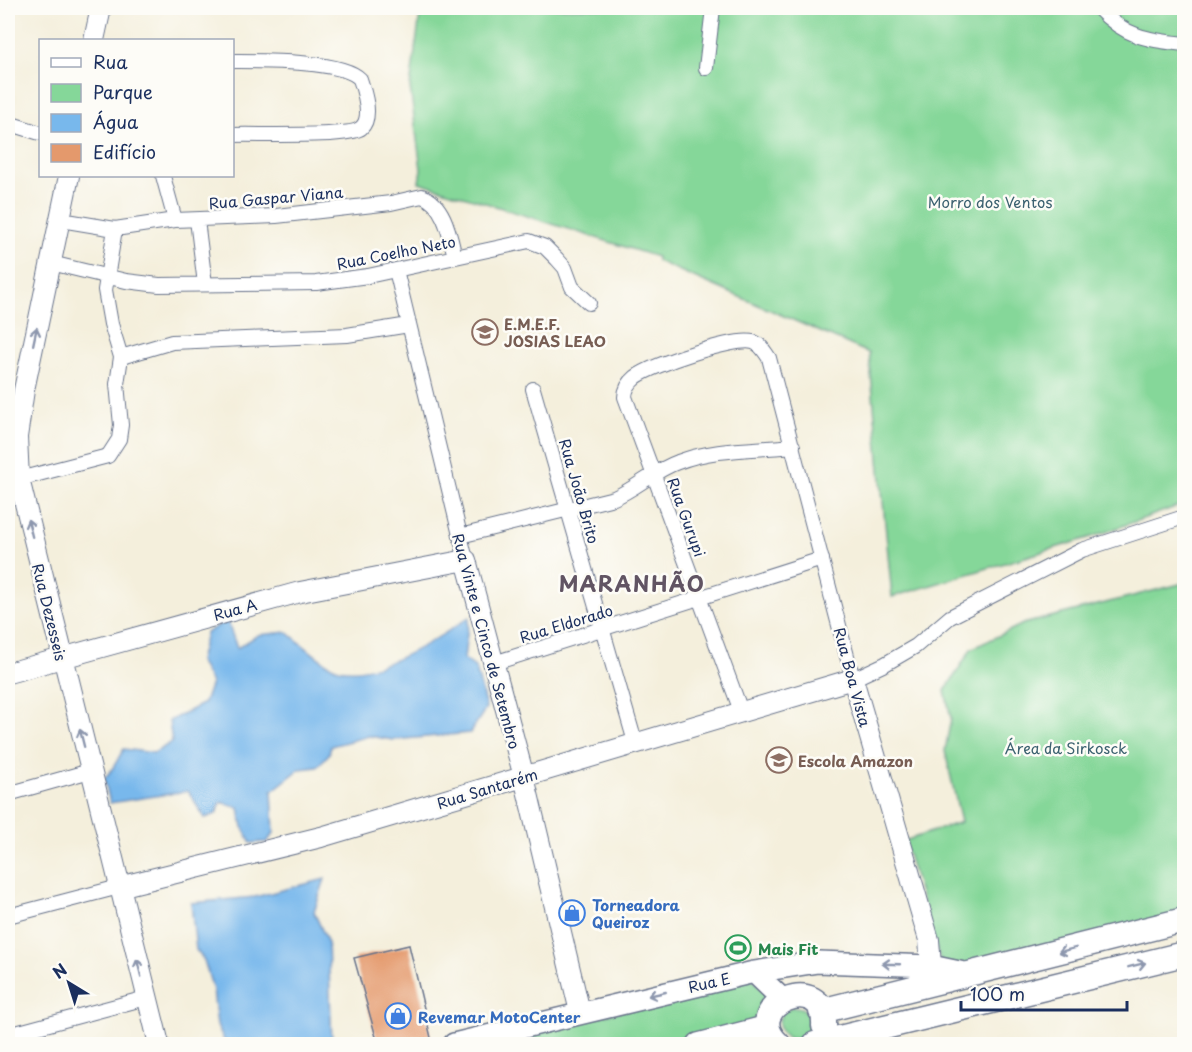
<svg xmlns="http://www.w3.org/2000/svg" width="1192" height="1052" font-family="'Playpen Sans',sans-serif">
	<rect width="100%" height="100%" fill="#fdfcf7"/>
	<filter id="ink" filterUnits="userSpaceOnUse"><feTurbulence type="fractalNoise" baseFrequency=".0167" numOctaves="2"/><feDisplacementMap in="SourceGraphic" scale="12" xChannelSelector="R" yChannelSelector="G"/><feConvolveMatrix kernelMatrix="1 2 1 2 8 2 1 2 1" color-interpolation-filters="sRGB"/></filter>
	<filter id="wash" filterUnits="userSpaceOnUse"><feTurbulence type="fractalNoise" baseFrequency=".008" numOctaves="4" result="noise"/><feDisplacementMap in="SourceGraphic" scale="24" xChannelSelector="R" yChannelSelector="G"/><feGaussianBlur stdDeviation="1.35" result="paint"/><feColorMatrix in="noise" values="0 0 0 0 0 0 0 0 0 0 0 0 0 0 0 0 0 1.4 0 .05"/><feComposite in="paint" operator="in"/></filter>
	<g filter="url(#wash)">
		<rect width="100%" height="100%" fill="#f4efdc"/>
		<path fill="#85d799" stroke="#50837c" stroke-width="1.5" d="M421,8H1184V504L1095,536L892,597L869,353L657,261V257L419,182L421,169L410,87Z
			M1184,583V920L946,980L904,841L961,822L945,751L951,718L945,691L971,649L1023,624Z
			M751,978L766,992L769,1016L689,1044H490Z
			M779 1023a16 16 0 1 1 32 0a16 16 0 1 1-32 0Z"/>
		<path fill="#78b8ec" stroke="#4a74a5" stroke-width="1.5" d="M469,617L464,659L476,668L486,708L470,733L393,740L369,736L331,746L329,754L317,767L300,769L272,791L274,833L267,842L251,843L243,827L239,808L221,802L216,814L205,818L188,791L110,803L104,778C114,770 117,759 124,749L154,753L172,742L169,721L204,703L211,683L199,661L206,633L227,620L237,648L258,635L287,632C300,642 324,665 339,669C378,678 439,638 469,617Z
			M325,879L314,912L328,943L332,1044H232L225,1042L217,1025L213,990L204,960L196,950L191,903L255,897Z"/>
		<g id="blocks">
			<path fill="#e4996c" d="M409,945L432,1042L378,1044L354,958Z"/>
		</g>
	</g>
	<g filter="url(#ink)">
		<use href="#blocks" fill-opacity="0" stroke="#67728a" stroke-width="1.5"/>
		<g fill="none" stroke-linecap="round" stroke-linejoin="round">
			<g stroke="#67728a" stroke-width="16">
				<path id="street" d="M1098,8C1125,37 1147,40 1184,44
					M232,61C259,61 343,60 360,79C364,91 373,118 361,128C350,138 254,134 232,135
					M706,68L713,8
					M8,123L40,133
					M163,176L175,220
					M61,220L115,229L175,220L276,216L391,203L422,196C445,204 450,237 455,257
					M197,220L205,284
					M51,263L126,281L159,285L316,283L368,276L529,241L545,247L557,259L565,268L572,287L589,303
					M396,270L466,560
					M121,357L172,342L347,335L409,325
					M533,389L635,742
					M19,479L108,456L119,439L121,425L117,384L121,357L111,324L105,290L115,229
					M460,536L614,498C637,488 655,470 678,462C713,448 756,450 793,446
					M491,664L822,559
					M741,711L625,397C625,388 630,382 636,377C652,365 734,337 753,342C761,344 764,351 769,358L853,679L885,664L916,646L950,617L1082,550L1184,517
					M8,794L90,771
					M8,916L119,887
					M8,1035L146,998"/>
			</g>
			<g stroke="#67728a" stroke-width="22">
				<path id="secondary" d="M94,40L101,8
					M69,176L24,390L17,437L19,479L159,1044
					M8,673L300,592L466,560L524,777L580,1012
					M119,887L321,837L853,679L929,940L931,966L920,978"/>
			</g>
			<g stroke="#67728a" stroke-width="24">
				<path id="primary" d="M754,972L782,999
					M454,1044L754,972L818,962L931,966L969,974
					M698,1044L768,1026"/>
			</g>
			<g stroke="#67728a" stroke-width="27">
				<path id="highway" d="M821,1011L1184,920
					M778,1044C737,1005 827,969 824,1026
					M815,1044L1184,954"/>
			</g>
			<use href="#street" stroke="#fff" stroke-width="14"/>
			<use href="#secondary" stroke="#fff" stroke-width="20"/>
			<use href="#primary" stroke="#fff" stroke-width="21"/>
			<use href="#highway" stroke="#fff" stroke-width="24"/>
		</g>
		<defs><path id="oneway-shaft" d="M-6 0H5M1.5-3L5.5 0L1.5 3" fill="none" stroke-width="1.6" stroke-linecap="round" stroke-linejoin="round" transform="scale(1.5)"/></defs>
		<g stroke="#8d97ae">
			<use href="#oneway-shaft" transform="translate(35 336) rotate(-78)"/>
			<use href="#oneway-shaft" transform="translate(30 528) rotate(-104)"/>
			<use href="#oneway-shaft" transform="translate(82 738) rotate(-104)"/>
			<use href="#oneway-shaft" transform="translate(1067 950) rotate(166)"/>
			<use href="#oneway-shaft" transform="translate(891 964) rotate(-178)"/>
			<use href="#oneway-shaft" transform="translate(1137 965) rotate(-14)"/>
			<use href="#oneway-shaft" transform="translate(139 968) rotate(-104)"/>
			<use href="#oneway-shaft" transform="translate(657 994) rotate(167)"/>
		</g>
	</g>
	<defs>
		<g id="school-ring" transform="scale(1.35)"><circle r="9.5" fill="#fdfcf7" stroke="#8d6e63" stroke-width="1.5"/><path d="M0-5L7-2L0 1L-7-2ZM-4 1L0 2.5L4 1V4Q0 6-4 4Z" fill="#8d6e63"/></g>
		<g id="shop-ring" transform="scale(1.35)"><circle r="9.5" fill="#fdfcf7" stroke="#3f7fe0" stroke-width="1.5"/><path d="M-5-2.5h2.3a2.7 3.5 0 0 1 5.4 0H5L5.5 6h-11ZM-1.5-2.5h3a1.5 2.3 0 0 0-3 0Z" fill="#3f7fe0"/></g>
		<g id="stadium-ring" transform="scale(1.35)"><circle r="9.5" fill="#fdfcf7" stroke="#2e9e5b" stroke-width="1.5"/><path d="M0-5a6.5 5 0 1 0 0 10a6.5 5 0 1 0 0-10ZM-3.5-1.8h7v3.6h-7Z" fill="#2e9e5b"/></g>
	</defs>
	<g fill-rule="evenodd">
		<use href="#school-ring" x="485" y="332"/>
		<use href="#school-ring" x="779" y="760"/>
		<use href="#shop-ring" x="572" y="913"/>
		<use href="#stadium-ring" x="738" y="948"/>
		<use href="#shop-ring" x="398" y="1016"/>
	</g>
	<g text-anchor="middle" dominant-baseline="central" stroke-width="5" stroke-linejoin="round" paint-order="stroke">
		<g font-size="15" fill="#1b2f5e" stroke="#fdfcf7">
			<text transform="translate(276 197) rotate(-5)">Rua Gaspar Viana</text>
			<text transform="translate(396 252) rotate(-11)">Rua Coelho Neto</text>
			<text transform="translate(580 491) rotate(74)">Rua João Brito</text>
			<text transform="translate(687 517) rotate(70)">Rua Gurupi</text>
			<text transform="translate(235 609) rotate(-15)">Rua A</text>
			<text transform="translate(50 612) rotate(76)">Rua Dezesseis</text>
			<text transform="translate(566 623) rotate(-17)">Rua Eldorado</text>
			<text transform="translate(487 641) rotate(75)">Rua Vinte e Cinco de Setembro</text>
			<text transform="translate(853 677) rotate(75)">Rua Boa Vista</text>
			<text transform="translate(487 788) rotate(-17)">Rua Santarém</text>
			<text transform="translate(709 982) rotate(-13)">Rua E</text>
		</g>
		<g font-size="15" fill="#3b6170" stroke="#fdfcf7">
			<text x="990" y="201">Morro dos Ventos</text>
			<text x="1066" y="747">Área da Sirkosck</text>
		</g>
		<g font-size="15" font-weight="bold" fill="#785e54" stroke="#fdfcf7" text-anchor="start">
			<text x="504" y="323">E.M.E.F.<tspan x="504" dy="17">JOSIAS LEAO</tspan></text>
			<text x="798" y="760">Escola Amazon</text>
		</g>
		<g font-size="15" font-weight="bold" fill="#366cbe" stroke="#fdfcf7" text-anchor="start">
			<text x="592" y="904">Torneadora<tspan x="592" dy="17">Queiroz</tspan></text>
			<text x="418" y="1016">Revemar MotoCenter</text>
		</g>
		<g font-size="15" font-weight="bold" fill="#27864d" stroke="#fdfcf7" text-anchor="start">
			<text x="758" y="948">Mais Fit</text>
		</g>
		<g font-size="21" font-weight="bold" letter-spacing="1.5" fill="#615463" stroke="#fdfcf7">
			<text x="632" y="583">MARANHÃO</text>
		</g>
	</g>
	<rect width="1192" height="1052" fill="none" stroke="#fdfcf7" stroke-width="30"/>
	<rect x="39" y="39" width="195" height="138" fill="#fdfcf7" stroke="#a3aaba" stroke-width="1.5"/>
	<rect x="51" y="58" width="30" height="9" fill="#ffffff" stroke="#a3aaba" stroke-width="1.5"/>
	<text x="93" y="69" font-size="18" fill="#1b2f5e">Rua</text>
	<rect x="51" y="84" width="30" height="18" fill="#85d799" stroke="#a3aaba" stroke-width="1.5"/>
	<text x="93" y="99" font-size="18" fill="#1b2f5e">Parque</text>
	<rect x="51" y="114" width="30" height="18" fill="#78b8ec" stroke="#a3aaba" stroke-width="1.5"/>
	<text x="93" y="129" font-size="18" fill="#1b2f5e">Água</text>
	<rect x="51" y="144" width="30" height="18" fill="#e4996c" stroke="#a3aaba" stroke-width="1.5"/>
	<text x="93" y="159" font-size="18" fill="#1b2f5e">Edifício</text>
	<g transform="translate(69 983) rotate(322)" stroke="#fdfcf7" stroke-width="4.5" paint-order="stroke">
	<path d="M0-4.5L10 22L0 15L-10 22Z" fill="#1b2f5e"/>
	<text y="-9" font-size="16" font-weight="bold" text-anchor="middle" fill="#1b2f5e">N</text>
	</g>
	<path d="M961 1001v9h166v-9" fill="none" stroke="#1b2f5e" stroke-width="3"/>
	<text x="970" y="1001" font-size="18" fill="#1b2f5e" stroke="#fdfcf7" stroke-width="4.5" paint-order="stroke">100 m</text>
</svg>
